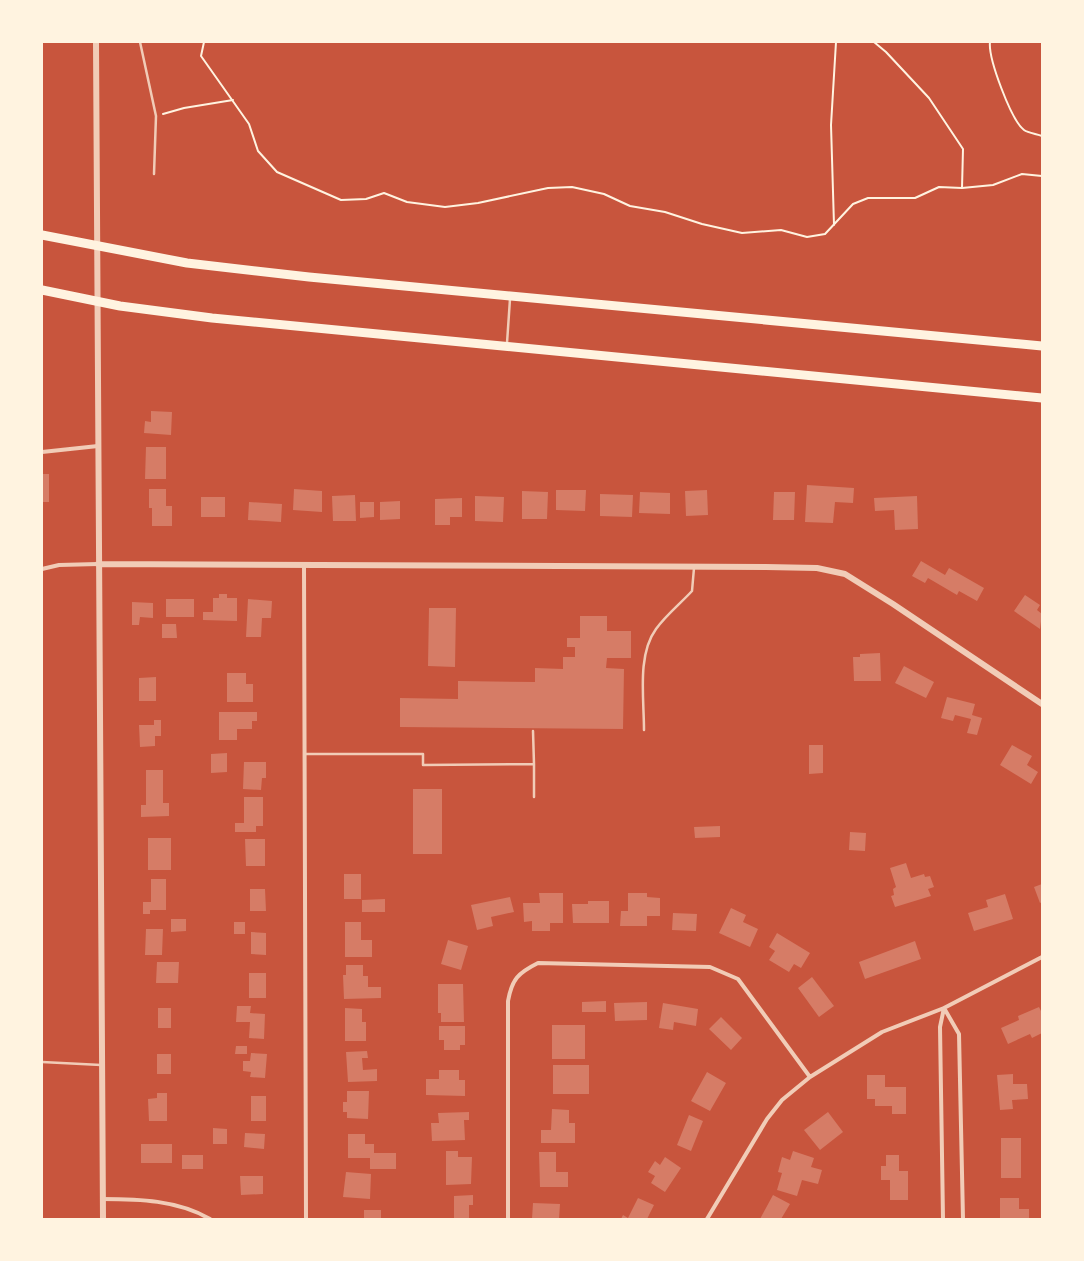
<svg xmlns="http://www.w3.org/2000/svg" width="1084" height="1261" font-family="Poppins,sans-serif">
	<rect width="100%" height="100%" fill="#c8553d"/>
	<path fill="#d67c66" d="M151,411L172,412L171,435L144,433L145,421L151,422Z
		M146,447H166V479H145Z
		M42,474H49V502H42Z
		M807,485L854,488L853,503L835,502L833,523L805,522Z
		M149,489H166V506H172V526H152V508H149Z
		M294,489L322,491V512L293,510Z
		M556,490H586L585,511L556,510Z
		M707,490L708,515L686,516L685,491Z
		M522,491L548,492L547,519H522Z
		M640,492L670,493V514L639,513Z
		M774,492H795L794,520H773Z
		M600,494L633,495L632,517L600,516Z
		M355,495L356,521H333L332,496Z
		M475,496L504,497L503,522L475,521Z
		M917,496L918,529L895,530L894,510L875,511L874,498Z
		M201,497H225V517H201Z
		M462,498V517H450V525H435V499Z
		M400,501V519L380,520V502Z
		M249,502L282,504L281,522L248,520Z
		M360,502H374V517L360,518Z
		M921,561L945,575L949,568L984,588L977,601L959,591L957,595L928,578L925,583L912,576Z
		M219,594H227V598H237V621L203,620V612H213V598H219Z
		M1025,595L1040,605L1037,610L1042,614L1040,629L1014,611Z
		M166,599H194V617H166Z
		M248,599L272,601L271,618H262L261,637H246Z
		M132,602L153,603V618L140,617L139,625H132Z
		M429,608H456L455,667L428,666Z
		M580,616H607V631H631V658H607L606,668L624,669L623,729L400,727V698L458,699V681L535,682V668L563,669V657H575V647H567V638H580Z
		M162,624H176L177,638H162Z
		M880,653L881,681H854L853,657H860V654Z
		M904,666L934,682L926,698L895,683Z
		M227,673H246V684H253V702H227Z
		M156,677V701H139V678Z
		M947,697L975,704L972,715L982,718L977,735L967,733L971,719L955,715L953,721L941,718Z
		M219,712H257V721H252V729H237V740H219Z
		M154,720H161V736H155V746L140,747L139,725H154Z
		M809,745H823V773L809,774Z
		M1012,745L1032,756L1027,765L1038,772L1031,784L1000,765Z
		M227,753V772L211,773V754Z
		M244,762H266V778H262L261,790L243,789Z
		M146,770H163V803H169V816L141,817V805H146Z
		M413,789H442V854H413Z
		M244,797H263V826H256V832H235V823H244Z
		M720,826V837L695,838L694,827Z
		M850,832L866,833L865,851L849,850Z
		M148,838H171V870H148Z
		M245,839H265V866H246Z
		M906,863L911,878L924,874L925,877L930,876L934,887L928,889L931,896L895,907L891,896L894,895L893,889L896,887L890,868Z
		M344,874H361V899H344Z
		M151,879H166V910H150V914H143V902H151Z
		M1042,884V902L1040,903L1034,887Z
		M250,889H265L266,911H250Z
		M539,893H563V923H550V931H532V921L524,922L523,903H540Z
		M628,893H647V897L660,898V916H647V926H620L621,911H628Z
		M1005,894L1013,919L974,931L968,913L988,907L986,900Z
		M510,897L514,912L491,917L493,926L477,930L471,905Z
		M385,899V912H362V900Z
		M588,901H609V923H573L572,904H588Z
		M731,908L746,915L743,922L758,929L750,947L719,933Z
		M673,913L697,914L696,931L672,930Z
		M171,919H186V931L171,932Z
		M234,922H245V934H234Z
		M345,922H361V940H372V957H345Z
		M146,929H163L162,955H145Z
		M251,932L266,933V955L251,954Z
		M777,933L810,953L801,968L794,964L789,972L769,960L775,951L769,947Z
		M448,940L468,946L461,970L441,964Z
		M915,941L921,959L865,979L859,962Z
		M157,962H179L178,983H156Z
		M346,965H363V976H368V987H381V998L344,999L343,975H346Z
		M249,973H266V998H249Z
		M812,977L834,1006L819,1017L798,988Z
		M438,984H463L464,1022H441V1013H438Z
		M606,1001V1012H582V1002Z
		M647,1002V1020L615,1021L614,1003Z
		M663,1003L698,1009L696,1026L674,1022L673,1030L659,1028Z
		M237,1006H251L250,1013L265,1014L264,1039L249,1038L250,1022H236Z
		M1039,1007L1042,1013V1033L1032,1038L1030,1034L1008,1044L1001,1028L1019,1020L1018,1016Z
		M158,1008H171V1028H158Z
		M345,1008L362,1009V1022H366V1041H345Z
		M721,1017L742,1038L731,1050L709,1029Z
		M552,1025H585V1059H552Z
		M439,1026H465V1045H460V1050H444V1040H439Z
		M236,1046H247V1054H235Z
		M367,1051L368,1058H362L363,1070L377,1069V1081L348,1082L346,1052Z
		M251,1053L267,1054L265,1078L250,1077L251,1072L243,1071V1061H250Z
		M157,1054H171V1074H157Z
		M553,1065H589V1094H553Z
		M439,1070H459V1080H465V1096L426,1095V1079H439Z
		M707,1072L726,1083L710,1111L691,1101Z
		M1013,1074V1084H1027L1028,1099L1012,1100L1013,1109L1000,1110L997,1075Z
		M867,1075H885V1087H906V1114H892V1106H875V1099H867Z
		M347,1091H369L368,1119L347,1118V1112H343V1102H347Z
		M157,1093H167V1121H149L148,1099L157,1098Z
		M251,1096H266V1121H251Z
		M552,1109L569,1110V1123H575V1143H541V1130H551Z
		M469,1112V1120H464L465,1140L432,1141L431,1123H439L438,1113Z
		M828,1112L843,1132L820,1150L804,1130Z
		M689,1115L703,1121L691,1151L677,1145Z
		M213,1128L227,1129V1144H213Z
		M245,1133L265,1134L264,1149L244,1147Z
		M348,1134H365V1144H374V1153H396V1169H370V1158H348Z
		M1001,1138H1021V1178H1001Z
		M141,1144H172V1163H141Z
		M446,1151H458V1157H472L471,1184L446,1185Z
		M793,1151L814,1158L811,1167L822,1170L818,1184L802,1180L797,1196L777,1190L782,1173L778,1172L782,1157L790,1160Z
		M539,1152H556V1172H568V1187H540Z
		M182,1155H203V1169H182Z
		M886,1155H899V1171H908V1200H890V1180H881V1166H886Z
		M665,1157L681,1168L665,1192L651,1183L655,1176L648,1172L655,1161L660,1165Z
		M346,1172L371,1174L370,1199L343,1197Z
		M240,1176H263V1194L241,1195Z
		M473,1195V1205H469V1219H454V1196Z
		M773,1195L790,1204L781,1219H760Z
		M638,1198L654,1205L647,1219H621L623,1215L628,1218Z
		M1000,1198H1019V1209H1029V1219H1000Z
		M533,1203L560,1204L559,1219H532Z
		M364,1210H381V1219H364Z"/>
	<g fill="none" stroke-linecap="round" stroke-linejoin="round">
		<path stroke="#fff3e0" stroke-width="2" d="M204,42L201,56L249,124L258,151L277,172L341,200L366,199L384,193L407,202L445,207L478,203L548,188L572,187L604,194L630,206L665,212L702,224L742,233L781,230L807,237L825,234L853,204L868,198H915L939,187L962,188L993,185L1022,174L1042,176
			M874,42L886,52L929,98L963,149L962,188
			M990,42C988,58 1011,120 1024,130C1028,133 1037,134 1042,136
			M163,114L184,108L233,100
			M834,225L831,125L836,42"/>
		<path stroke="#f1ccb7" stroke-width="2.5" d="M140,42L156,116L154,174
			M507,343L510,299
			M644,730C644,698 637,655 656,629C666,615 681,603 692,591L694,568
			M533,731L534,764
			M305,754H423V765L534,764V797
			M42,1062L101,1065"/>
		<path stroke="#f1ccb7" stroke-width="4" d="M42,452L98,446
			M304,566L306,1219
			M42,569L59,565L98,564
			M944,1008L959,1034L963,1219
			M102,1199C138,1199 178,1200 210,1219
			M508,1219V1001C512,979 518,973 538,963L710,967L738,979L810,1077
			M707,1219L767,1119L782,1100L810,1077L882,1032L944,1008L1042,957
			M943,1219L940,1027L944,1008"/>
		<path stroke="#f1ccb7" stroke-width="6" d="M96,42L103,1219
			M98,564L766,567L817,568L845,574L893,604L1042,704"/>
		<path stroke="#fff3e0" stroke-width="9" d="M42,235L187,263L309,277L1042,346
			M42,290L120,306L212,318L1042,398"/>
	</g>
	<rect width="1084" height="1261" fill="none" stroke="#fff3e0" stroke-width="86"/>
</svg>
